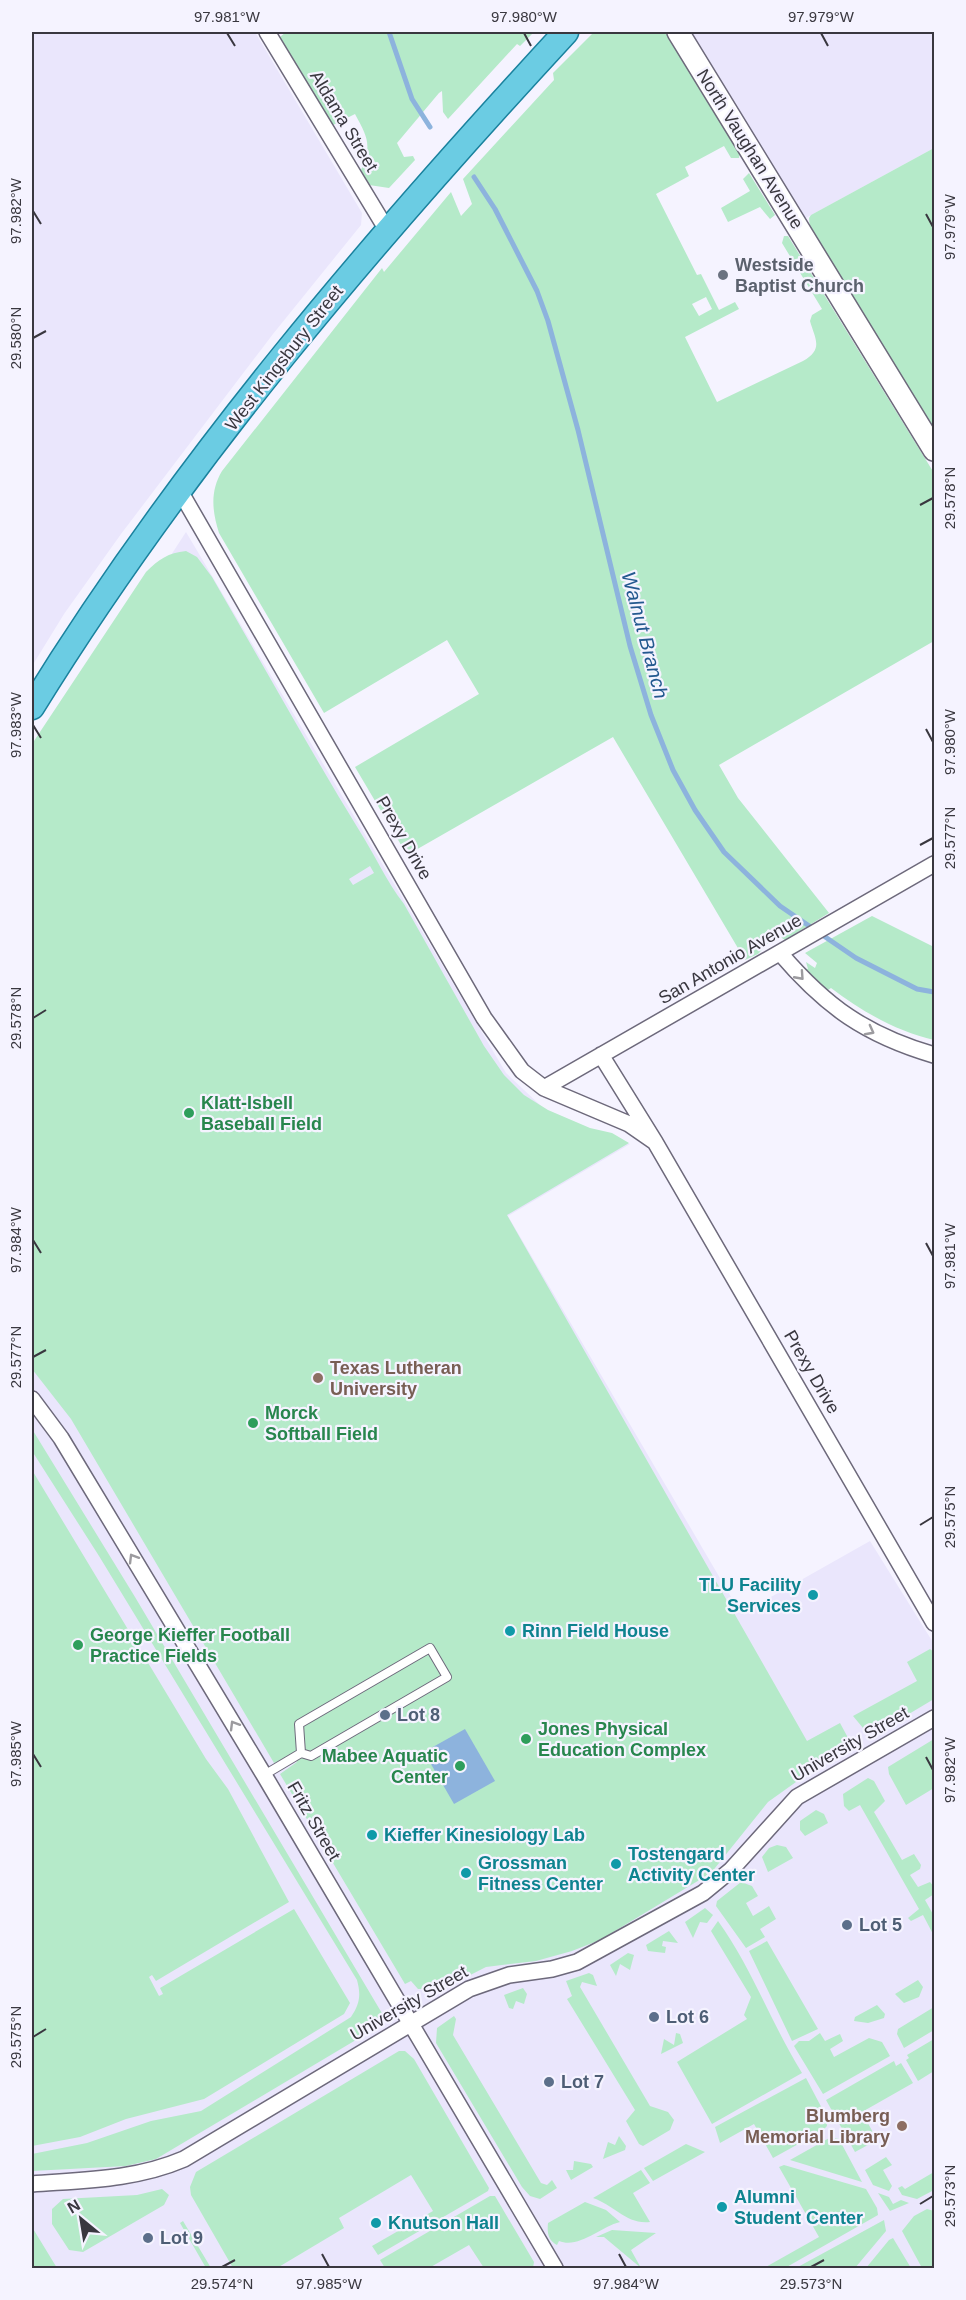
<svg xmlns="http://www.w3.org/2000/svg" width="966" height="2300" font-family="Helvetica,sans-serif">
	<rect width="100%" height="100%" fill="#f5f3ff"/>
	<path fill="#eae6fc" d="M32,32H255L362,213L361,225L273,334L121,534L64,614L32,666Z
		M689,32H934V148L802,220Z
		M186,532L506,1073L557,1121L630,1144L508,1216L741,1614L870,1541L934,1644V2268H32V769Z"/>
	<path fill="#b5eac9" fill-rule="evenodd" d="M286,32H534L520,46L517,44L448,119L443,112L442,91L439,93L397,143L404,157L413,156L415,160L389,188L369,185L361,170C372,145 368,138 355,114L333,125L280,37Z
		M594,32H665L740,152L739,158H731L724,146L685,167L689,176L656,194L697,275L701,274L719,310L735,302L739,309L685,337L717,402L803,361C824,349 815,339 810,321L812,315L822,309L782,243L784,236H788L934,473V641L719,765L738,798L829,913L785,940L768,929L765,934L770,941L758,954L745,960L613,737L407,855L355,767L479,694L447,640L324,713L219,533C212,511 210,491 222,471L382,268L384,272L451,192L461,216L472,204L463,179L554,80L553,73ZM706,297L712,309L699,316L692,304Z
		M934,148V432L810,229L809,218L811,215Z
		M749,173L775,215L770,219L760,207L728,222L721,208L750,191L743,179Z
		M186,551L197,557L212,577C261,661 308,747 359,830C375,855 386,881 404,904L484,1046L504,1075L524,1095L548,1110L590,1128L612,1133L629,1143L507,1215L807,1741L840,1723L853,1747L810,1772L768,1802L711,1873L600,1940L572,1951L536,1961L486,1967L433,1994L430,1989H418L411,1981L405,1984L280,1774L297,1762L293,1756L274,1763L71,1419L32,1369V744L146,572C159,559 168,553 186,551ZM370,866L374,873L353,885L349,879Z
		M872,916L934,947V1040C898,1032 861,1011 831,988L825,992L801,968L808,969L806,962L815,968L817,963L805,953Z
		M32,1429L135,1597L383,2015L381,2024L376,2028L156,2159L126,2166L32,2171V2154L87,2143L151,2121L201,2111L351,2017C360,2004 361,1995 357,1980L99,1556L32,1451Z
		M32,1470L206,1759L228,1789L289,1902L156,1981L152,1975L149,1977L159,1996L163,1994L160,1988L294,1909L350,2003L344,2014L204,2099L126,2119L80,2137L32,2146Z
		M930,1649L934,1652V1699L877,1733L868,1734L853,1716L917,1681L907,1662Z
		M934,1739V1788L906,1805L889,1774L888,1767Z
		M868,1778L874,1781L885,1801L874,1812L902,1860L914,1854L921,1865L920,1869L910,1875L918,1887L930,1882L934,1887V1894L925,1900L934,1916V1936L923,1915L911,1921L908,1918L919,1909L860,1805L849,1811L844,1806L843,1794Z
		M816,1810L824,1814L828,1823L805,1836L800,1830V1821Z
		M777,1845L786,1847L793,1858L768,1872L762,1857L769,1848Z
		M741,1882L752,1886L758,1896L746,1903L753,1916L769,1906L776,1919L760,1929L765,1937L746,1948L716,1906L717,1901Z
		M705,1908L713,1915L707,1923L700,1922L693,1938L685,1922Z
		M718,1921C753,1970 771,2023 802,2073L712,2124L677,2062L747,2019L744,2015L751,1997L711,1931Z
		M669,1931L678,1943L663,1941L662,1946L666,1947L665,1953L648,1951L646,1945Z
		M767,1941L818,2029L792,2041L749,1951Z
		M628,1953L634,1955L630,1970L620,1964L616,1976L610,1965Z
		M589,1973L593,1975L597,1986L582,1982L580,1987L650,2106L668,2112L674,2120L670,2130L643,2146L639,2144L626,2121L635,2110L567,1999L572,1996L566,1981Z
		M918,1980L923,1987L919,1997L904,2003L895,1994Z
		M523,1988L527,1994L524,2004L516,2001L513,2009L509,2008L504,1995Z
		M877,2005L885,2014L884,2018L868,2023L854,2021L855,2017Z
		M934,2007V2030L904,2048L897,2034L898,2029Z
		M454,2016L456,2019L453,2035L541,2183L547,2185L552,2180L557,2188L540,2199L530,2196L522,2187L436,2043L437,2028Z
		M676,2033L680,2034L683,2043L661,2054L664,2039L674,2045Z
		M820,2033L825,2041L840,2034L843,2041L830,2049L834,2057L869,2038L882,2042L890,2056L823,2094L794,2046L799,2041H809Z
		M934,2039V2071L918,2081L906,2060L909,2058L907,2055Z
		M399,2051H405L414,2059L489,2188L488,2191L378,2255L372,2246L433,2211L411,2175L339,2218L344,2228L277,2268H233L191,2195L190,2187L196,2172Z
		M894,2061L896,2066L901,2063L913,2083L862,2112L877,2140L855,2152L826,2100Z
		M806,2078L826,2116L827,2126L822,2131L773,2158L754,2124L720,2143L715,2127Z
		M619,2136L626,2146L625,2150L603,2159L608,2142L615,2145Z
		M831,2137L839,2139L862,2182L790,2160Z
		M686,2144L705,2152L653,2181L644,2168Z
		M886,2157L892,2165L883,2170L892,2186L889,2191L873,2185L865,2170Z
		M574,2161L591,2164L593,2167L571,2180L566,2170H573Z
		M784,2165L866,2189L877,2208L878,2215L785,2268H764L819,2237L779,2167Z
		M641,2170L650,2183L633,2193L650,2222C627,2225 614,2205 593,2198Z
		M934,2172V2190L917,2199L902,2195L898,2188L902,2186L905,2189Z
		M162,2189L169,2195L164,2205L83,2252L69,2250L52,2224V2209L63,2199L137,2195Z
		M878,2193L889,2197L893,2204L901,2200L909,2203L890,2211Z
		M490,2196H495L534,2262L533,2268H484L469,2245L429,2268H385L380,2260Z
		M585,2202L606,2210L620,2222C600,2227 579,2249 559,2241L557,2245C548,2240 547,2233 548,2223Z
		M927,2209L934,2211V2268H922L902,2231L914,2216Z
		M884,2220L886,2231L855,2268H796Z
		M183,2221L211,2268H206L180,2223Z
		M32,2226V2227L57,2268H32Z
		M612,2230L656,2233L631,2250L641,2268L604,2237H596Z
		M893,2238L911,2268H866L889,2240Z"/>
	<path fill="#8db3dd" d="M465,1729L495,1781L454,1804L424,1752Z"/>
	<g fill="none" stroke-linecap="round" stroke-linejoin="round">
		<path stroke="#8db3dd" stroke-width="5" d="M389,32L412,99L430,127
			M474,177L495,209L537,291L548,321L578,430L630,646L651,715L673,770L695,810L724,852L780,906L856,958L917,989L934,992"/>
		<g stroke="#6d697b" stroke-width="10">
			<path id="lane" d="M264,1775L301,1753L311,1756L447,1677L430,1648L299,1724L301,1753"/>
		</g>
		<g stroke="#6d697b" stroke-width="18">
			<path id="street" d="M267,32L387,230
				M180,491L484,1018L522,1071L544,1088L629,1124L655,1142
				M780,953C826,1007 866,1035 934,1055
				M601,1055L655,1142L934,1623
				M544,1088L934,864
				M32,1399L61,1438L264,1775L555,2268
				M32,2184C84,2180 135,2180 184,2159L469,1989L509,1975L552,1969L577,1962L703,1893L731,1870L797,1797L934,1718"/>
		</g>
		<g stroke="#6d697b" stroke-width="24">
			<path id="secondary" d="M678,32L934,450"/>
		</g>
		<g stroke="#1a829e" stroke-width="27">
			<path id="primary" d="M32,707C183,462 372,242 566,32"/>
		</g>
		<use href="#lane" stroke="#fff" stroke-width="8"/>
		<use href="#street" stroke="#fff" stroke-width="15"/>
		<use href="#secondary" stroke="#fff" stroke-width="21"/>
		<use href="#primary" stroke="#6bcce3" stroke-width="24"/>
	</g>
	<defs><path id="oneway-chevron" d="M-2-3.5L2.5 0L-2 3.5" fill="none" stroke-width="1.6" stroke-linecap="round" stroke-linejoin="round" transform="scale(1.5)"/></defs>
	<g stroke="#9c9b9f">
		<use href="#oneway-chevron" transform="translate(800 976) rotate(48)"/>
		<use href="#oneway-chevron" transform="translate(870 1031) rotate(28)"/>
		<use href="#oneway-chevron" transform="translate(133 1558) rotate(-121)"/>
		<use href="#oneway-chevron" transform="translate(234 1725) rotate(-121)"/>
	</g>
	<path fill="none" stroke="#39373f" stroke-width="2" d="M227,33L235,46M524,33L531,46M821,33L828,46M33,211L41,224M926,214L933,227M33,338L46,331M920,505L933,498M33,725L41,738M926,729L933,742M920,845L933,838M33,1018L46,1010M33,1240L41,1253M926,1243L933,1256M33,1357L46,1350M920,1525L933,1517M33,1754L41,1767M926,1757L933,1770M33,2037L46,2029M920,2204L933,2196M322,2254L329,2267M619,2254L626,2267M222,2267L235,2260M811,2267L824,2260"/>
	<circle fill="#6b7280" stroke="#f5f3ff" stroke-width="2" cx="723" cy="275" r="6"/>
	<g fill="#2e9e5b" stroke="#f5f3ff" stroke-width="2">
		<circle cx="189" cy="1113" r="6"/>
		<circle cx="253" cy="1423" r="6"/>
		<circle cx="78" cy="1645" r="6"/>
		<circle cx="526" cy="1739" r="6"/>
		<circle cx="460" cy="1766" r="6"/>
	</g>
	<g fill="#8d6e63" stroke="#f5f3ff" stroke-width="2">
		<circle cx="318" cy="1378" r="6"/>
		<circle cx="902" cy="2126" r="6"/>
	</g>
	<g fill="#0f9aa8" stroke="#f5f3ff" stroke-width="2">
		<circle cx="813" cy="1595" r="6"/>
		<circle cx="510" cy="1631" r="6"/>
		<circle cx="372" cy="1835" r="6"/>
		<circle cx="616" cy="1864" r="6"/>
		<circle cx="466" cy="1873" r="6"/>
		<circle cx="722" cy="2207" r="6"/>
		<circle cx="376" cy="2223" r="6"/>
	</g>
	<g fill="#5c6f8a" stroke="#f5f3ff" stroke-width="2">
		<circle cx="385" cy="1715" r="6"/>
		<circle cx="847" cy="1925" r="6"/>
		<circle cx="654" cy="2017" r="6"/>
		<circle cx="549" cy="2082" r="6"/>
		<circle cx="148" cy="2238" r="6"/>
	</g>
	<g text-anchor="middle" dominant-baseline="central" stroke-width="4.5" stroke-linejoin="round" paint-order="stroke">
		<g font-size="18" fill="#39373f" stroke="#f5f3ff">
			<text transform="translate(344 121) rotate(59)">Aldama Street</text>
			<text transform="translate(750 149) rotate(58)">North Vaughan Avenue</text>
			<text transform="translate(284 358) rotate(-52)">West Kingsbury Street</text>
			<text transform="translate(404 838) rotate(60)">Prexy Drive</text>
			<text transform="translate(730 959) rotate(-30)">San Antonio Avenue</text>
			<text transform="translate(812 1372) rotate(60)">Prexy Drive</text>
			<text transform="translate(850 1744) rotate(-30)">University Street</text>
			<text transform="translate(314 1821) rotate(60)">Fritz Street</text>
			<text transform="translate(409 2003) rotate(-30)">University Street</text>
		</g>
		<g font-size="18" font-weight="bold" fill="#5b616d" stroke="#f5f3ff" text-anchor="start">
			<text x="735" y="265">Westside<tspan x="735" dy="21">Baptist Church</tspan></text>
		</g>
		<g font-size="18" font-weight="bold" fill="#27864d" stroke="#f5f3ff" text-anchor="start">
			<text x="201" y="1103">Klatt-Isbell<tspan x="201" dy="21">Baseball Field</tspan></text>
			<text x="265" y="1413">Morck<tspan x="265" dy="21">Softball Field</tspan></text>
			<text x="90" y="1635">George Kieffer Football<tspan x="90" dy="21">Practice Fields</tspan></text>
			<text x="538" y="1729">Jones Physical<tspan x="538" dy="21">Education Complex</tspan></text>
			<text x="448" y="1756" text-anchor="end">Mabee Aquatic<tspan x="448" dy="21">Center</tspan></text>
		</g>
		<g font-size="18" font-weight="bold" fill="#785e54" stroke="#f5f3ff" text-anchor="start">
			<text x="330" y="1368">Texas Lutheran<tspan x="330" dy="21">University</tspan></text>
			<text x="890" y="2116" text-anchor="end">Blumberg<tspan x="890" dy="21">Memorial Library</tspan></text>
		</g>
		<g font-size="18" font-weight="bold" fill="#0d838f" stroke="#f5f3ff" text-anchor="start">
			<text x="801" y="1585" text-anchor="end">TLU Facility<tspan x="801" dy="21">Services</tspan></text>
			<text x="522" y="1631">Rinn Field House</text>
			<text x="384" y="1835">Kieffer Kinesiology Lab</text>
			<text x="628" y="1854">Tostengard<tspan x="628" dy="21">Activity Center</tspan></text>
			<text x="478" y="1863">Grossman<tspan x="478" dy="21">Fitness Center</tspan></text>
			<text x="734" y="2197">Alumni<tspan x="734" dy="21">Student Center</tspan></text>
			<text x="388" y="2223">Knutson Hall</text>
		</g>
		<g font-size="18" font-weight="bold" fill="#4e5e75" stroke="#f5f3ff" text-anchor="start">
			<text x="397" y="1715">Lot 8</text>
			<text x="859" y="1925">Lot 5</text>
			<text x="666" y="2017">Lot 6</text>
			<text x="561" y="2082">Lot 7</text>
			<text x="160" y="2238">Lot 9</text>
		</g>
		<g font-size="20" font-style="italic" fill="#24598f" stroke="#f5f3ff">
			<text transform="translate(645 635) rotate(75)">Walnut Branch</text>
		</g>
	</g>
	<rect width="966" height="2300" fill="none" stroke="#f5f3ff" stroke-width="66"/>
	<g transform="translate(81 2219) rotate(330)" stroke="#f5f3ff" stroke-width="4.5" paint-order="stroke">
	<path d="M0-4.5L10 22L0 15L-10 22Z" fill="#39373f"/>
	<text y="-9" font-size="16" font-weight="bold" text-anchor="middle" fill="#39373f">N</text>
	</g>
	<rect x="33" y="33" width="900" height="2234" fill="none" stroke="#39373f" stroke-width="2"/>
	<g font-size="15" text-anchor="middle" fill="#39373f">
		<text x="227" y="22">97.981°W</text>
		<text x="524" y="22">97.980°W</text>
		<text x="821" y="22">97.979°W</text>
		<text transform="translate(16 211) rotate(-90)" y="5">97.982°W</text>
		<text transform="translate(950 227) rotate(-90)" y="5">97.979°W</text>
		<text transform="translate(16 338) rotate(-90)" y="5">29.580°N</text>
		<text transform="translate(950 498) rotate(-90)" y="5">29.578°N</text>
		<text transform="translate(16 725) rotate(-90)" y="5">97.983°W</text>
		<text transform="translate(950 742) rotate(-90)" y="5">97.980°W</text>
		<text transform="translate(950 838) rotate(-90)" y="5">29.577°N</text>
		<text transform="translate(16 1018) rotate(-90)" y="5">29.578°N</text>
		<text transform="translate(16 1240) rotate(-90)" y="5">97.984°W</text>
		<text transform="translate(950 1256) rotate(-90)" y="5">97.981°W</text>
		<text transform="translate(16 1357) rotate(-90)" y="5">29.577°N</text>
		<text transform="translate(950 1517) rotate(-90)" y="5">29.575°N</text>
		<text transform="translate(16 1754) rotate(-90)" y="5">97.985°W</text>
		<text transform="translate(950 1770) rotate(-90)" y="5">97.982°W</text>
		<text transform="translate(16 2037) rotate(-90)" y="5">29.575°N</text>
		<text transform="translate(950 2196) rotate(-90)" y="5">29.573°N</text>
		<text x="222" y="2289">29.574°N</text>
		<text x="329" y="2289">97.985°W</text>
		<text x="626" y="2289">97.984°W</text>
		<text x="811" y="2289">29.573°N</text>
	</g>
</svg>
